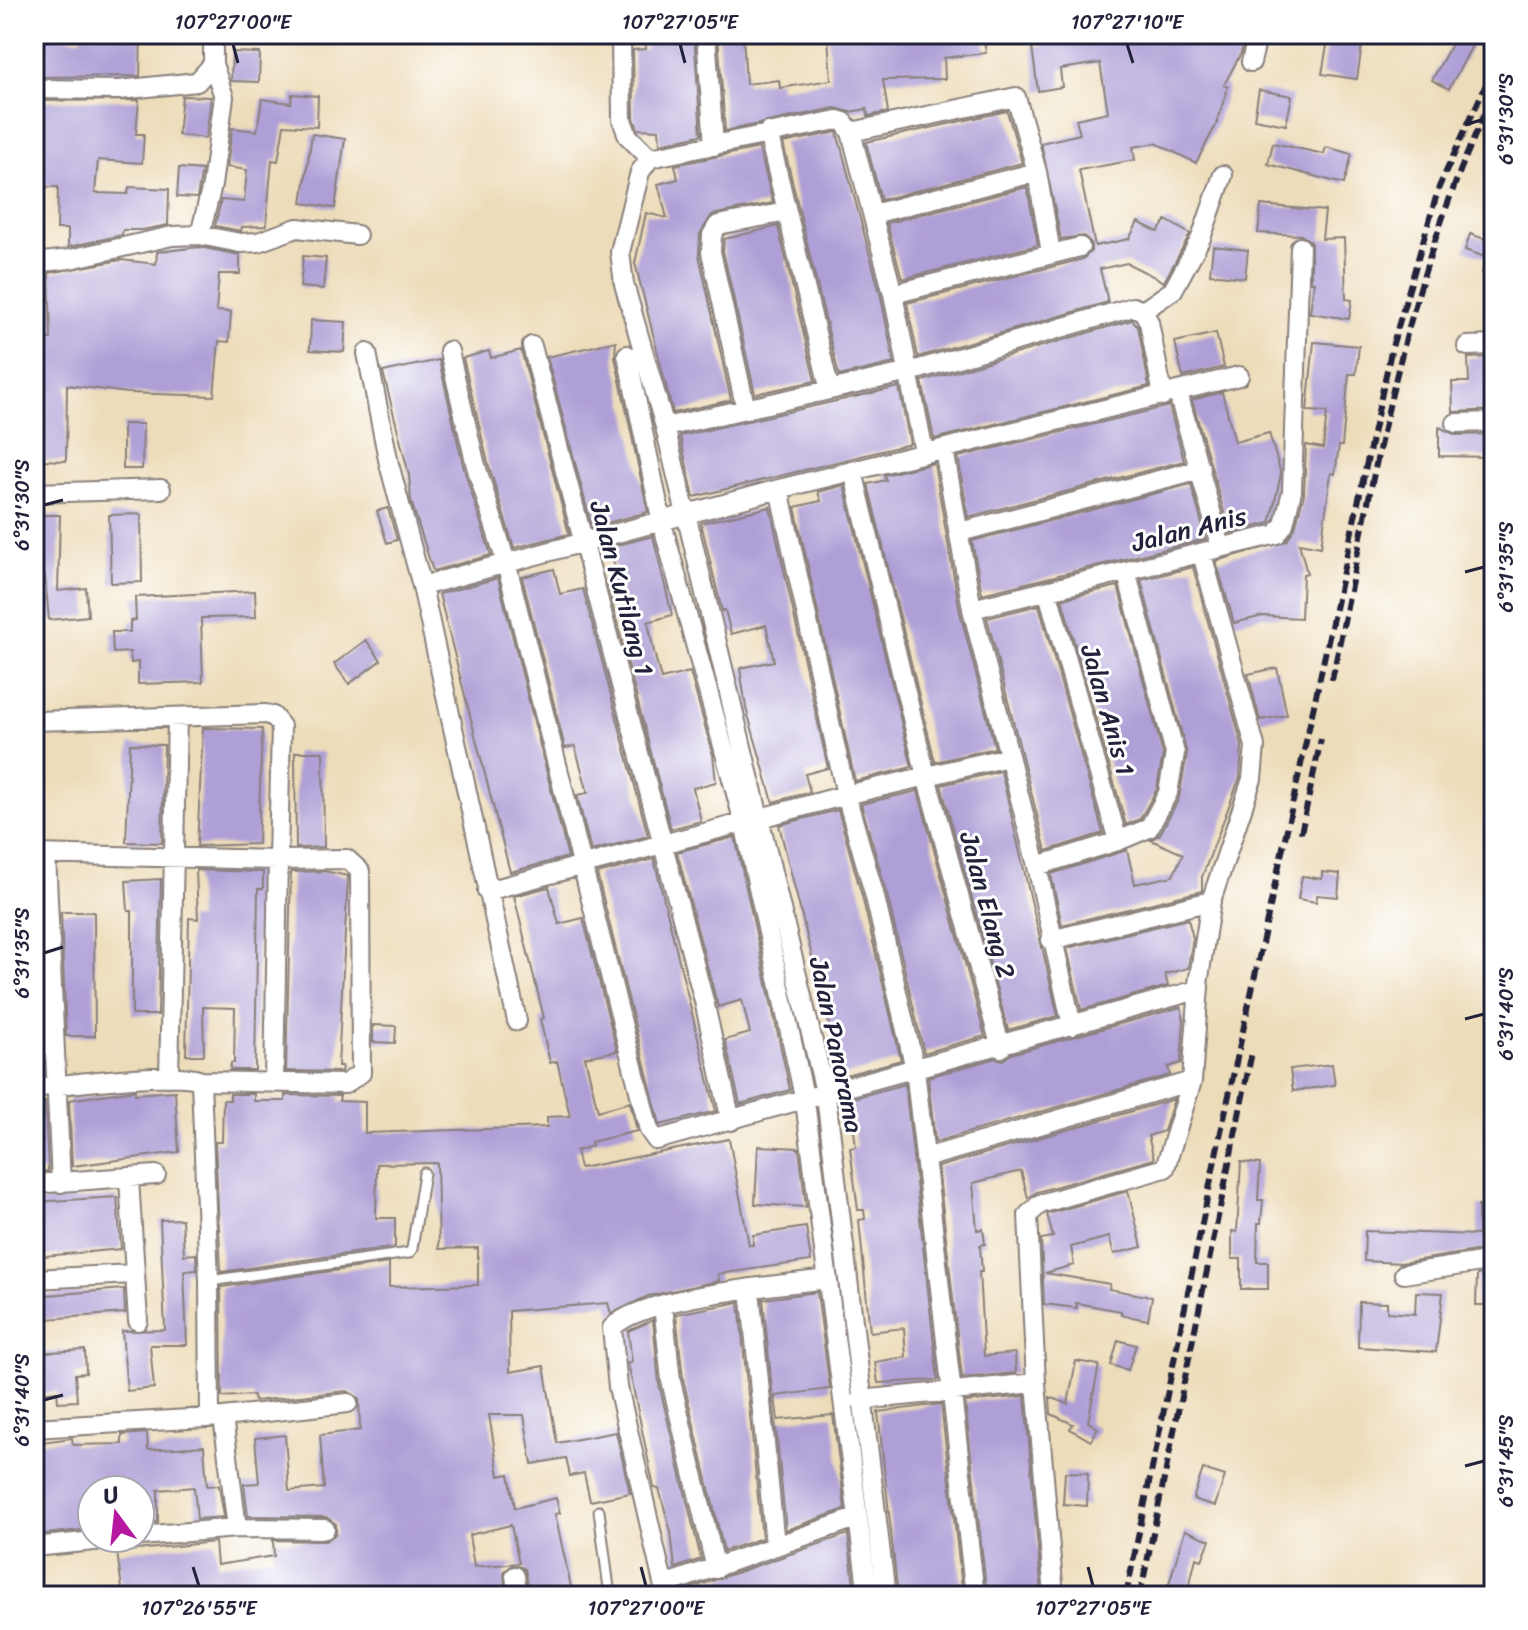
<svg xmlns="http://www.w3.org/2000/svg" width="1528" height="1630" font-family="Sriracha,sans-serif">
	<rect width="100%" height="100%" fill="#fff"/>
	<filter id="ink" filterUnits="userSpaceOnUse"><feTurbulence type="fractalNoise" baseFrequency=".0125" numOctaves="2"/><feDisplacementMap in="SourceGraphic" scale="16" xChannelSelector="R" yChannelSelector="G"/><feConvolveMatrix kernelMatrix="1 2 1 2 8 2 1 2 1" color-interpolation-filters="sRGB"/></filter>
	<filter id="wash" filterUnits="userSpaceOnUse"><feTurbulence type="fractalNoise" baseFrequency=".006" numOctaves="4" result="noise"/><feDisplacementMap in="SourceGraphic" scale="32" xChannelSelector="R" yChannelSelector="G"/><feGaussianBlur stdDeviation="1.8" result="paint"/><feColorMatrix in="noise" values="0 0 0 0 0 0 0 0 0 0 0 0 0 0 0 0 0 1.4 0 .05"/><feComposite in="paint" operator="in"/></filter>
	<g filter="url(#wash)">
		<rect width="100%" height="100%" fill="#eddcb9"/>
		<g id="blocks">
			<path fill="#ae9fd6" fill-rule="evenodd" d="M645,34H694L701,135L660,144L659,130L638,129L634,118L633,50L646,49Z
				M718,34H743L746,84L779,80L780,88L831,80L828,37L983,34L986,53L944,58L945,79L883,80L888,112L868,116L867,109L850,112L835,108L725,131Z
				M1100,34H1246L1241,53L1224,85L1228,87L1216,125L1196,163L1156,143L1133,147L1135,160L1079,170L1095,246L1129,239L1138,222L1158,232L1166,220L1190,234L1164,282L1127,263L1100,269L1108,302L918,357L907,303L1083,259L1091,251V243L1084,236L1061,239L1041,143L1080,134L1076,119L1108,112L1100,63L1060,69L1062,87L1038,91L1032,47L1100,37Z
				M1329,34L1363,38L1357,79L1322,74Z
				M34,35L81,39V35H141L140,76L34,77Z
				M1455,37L1472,46L1449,89L1432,80Z
				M232,52L260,53L259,82L231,81Z
				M1259,90L1292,96L1286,125L1254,119Z
				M292,94L318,96L317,127L284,125L278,161L272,160L266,226L242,227L241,231L215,226L221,200L244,202L247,170L227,167L232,128L257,131L262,99L291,103Z
				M182,96L211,97L206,138L178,135Z
				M139,100L136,134H144L142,163L98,160L95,193L128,194L129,187L169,189L168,225L142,230H123L122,235L68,247V229H57L58,187H37L39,130H34L35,101Z
				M1007,111L1022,163L881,200L866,142Z
				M837,132L881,297L894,363L839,376L783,143Z
				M312,134L345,139L335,208L302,203Z
				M1273,143L1324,154L1326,147L1352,154L1344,184L1268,164Z
				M759,148L773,203L712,215L700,234L699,255L731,400L673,413L635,263L646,213L667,218L658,184L678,179L675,165Z
				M179,168L202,170L197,198L177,197Z
				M1027,187L1038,245L902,279L887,223Z
				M1261,205L1325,211L1322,239L1344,238L1346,299L1352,300L1349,319L1310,313L1314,282H1311V242L1301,235L1258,233Z
				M778,226L815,381L755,394L723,251L724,239Z
				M1470,234L1494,242V260L1465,250Z
				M1213,246L1248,250L1245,278L1210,274Z
				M199,247L240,255V274H219L216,311L231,312L229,342L219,341L214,396L128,393L67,385L66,461L40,460L41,387L34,386V338L51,339L49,273L121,260L156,264L157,252Z
				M303,256L326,258L323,289L300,287Z
				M311,320L346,322L344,352L310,350Z
				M1132,320L1138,326L1149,386L934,439L922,381Z
				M1216,333L1224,367L1183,377L1175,342Z
				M616,341L615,357L648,512L592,527L547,357Z
				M1314,342L1359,346L1356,374H1349L1342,446H1339L1335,474L1331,473L1321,547L1299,543L1307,573L1303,574L1301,618L1263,616L1234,623L1216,561L1287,541L1295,527L1304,494L1306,445L1323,448L1327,412L1307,411Z
				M521,350L569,534L514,548L488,463L463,358L489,351L491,358Z
				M1494,357V410L1453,412L1452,382H1469L1468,358Z
				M439,360L464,469L491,555L433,571L411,501L409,475L383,372Z
				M899,387L910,444L694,497L680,436Z
				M1222,392L1235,442L1269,433L1281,474L1270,523L1230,533L1192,400Z
				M1169,406L1184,461L968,517L958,457Z
				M123,424H143L142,469H123Z
				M1439,427L1456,435L1494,434V457L1439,456Z
				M934,463L960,612L995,748L935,762L868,484L886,480L884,475Z
				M1191,484L1206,539L982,594L972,541Z
				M844,485L912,767L855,781L795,507L821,501L818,492Z
				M770,507L828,768L805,774L810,792L773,802L746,708L740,668L774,661L766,625L731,634L725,610L722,611L701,523Z
				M388,508L397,540L387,543L377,511Z
				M141,514L142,582L111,583L109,515Z
				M34,515H60L58,591L86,588L88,616L49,620L45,576H34Z
				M653,536L672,615L648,622L654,652L661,679L690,672L713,755L716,782L693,788L701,821L671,829L606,580L617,578L610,547Z
				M1193,567L1242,745L1240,777L1202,877V891L1062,925L1051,874L1127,850L1135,884L1173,876L1183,854L1151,840L1160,834L1179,798L1187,754L1141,580Z
				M554,569L560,594L583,589L648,836L591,851L577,795L588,793L575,746L565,748L522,577Z
				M498,578L568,857L510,872L439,594Z
				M1118,586L1163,754L1157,789L1140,819L1126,825L1062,599Z
				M255,591L256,617L201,618L203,682L138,684V662L131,663L130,652L113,653L112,632H130V621L136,620L135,597Z
				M1039,605L1103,833L1046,851L987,618Z
				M366,640L381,660L349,684L334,664Z
				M1277,668L1287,715L1260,720L1248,674Z
				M203,728L262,729L258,844L197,846Z
				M130,744L164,745L162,843L126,842Z
				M295,752H323L324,847L296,848Z
				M1001,771L1058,1016L1008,1030L941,785Z
				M918,791L985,1036L924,1053L886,890L861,804Z
				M838,810L862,896L901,1060L842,1076L779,825Z
				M735,837L790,1090L740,1104L725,1040L750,1033L742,1000L718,1007L677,852Z
				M654,859L716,1111L660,1125L597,874Z
				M196,870L263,872V889H258L255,1070H230L231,1063H234L235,1008L203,1007L204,1055H186L189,918L198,919Z
				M324,871L348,876L338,1066H342L341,1072L286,1071L291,872Z
				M1322,872L1340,874L1338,897L1317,895L1316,902L1298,899L1302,876L1322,879Z
				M161,879L158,1015H132V911H128L126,881Z
				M549,887L559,924L583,918L617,1051L585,1057L598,1111L630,1102L637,1131L591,1142L592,1146L576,1151L580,1168L729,1139L749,1245H753V1235L806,1227L811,1261L718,1274L719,1281L648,1296L611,1314L608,1303L509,1311L510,1372L544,1366L557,1443L616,1432L630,1493L590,1501L584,1473L570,1476L566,1458L532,1464L524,1415H489L499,1476L509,1474L515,1508L556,1498L560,1513L555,1514L573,1596H530L525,1569L514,1564L504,1572L506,1596H123L117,1552L215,1542L217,1565L274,1556L273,1540L325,1541L336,1534V1524L326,1517L248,1516L244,1484L259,1483L255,1438L285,1435L289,1491L324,1488L320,1435L360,1430L359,1398L347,1391L254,1401L253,1395L222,1397L221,1287L389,1263V1287L478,1285V1248L439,1249L437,1163L377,1164L376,1218H395V1247L221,1272L215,1142H222L223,1100H230V1094H254V1101H285V1095L340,1096L339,1101L365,1102V1133L547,1127V1117L570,1116L557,1061L550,1063L540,1019L544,1018L514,896ZM511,1525L519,1563L474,1567L469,1535Z
				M61,912H94L95,1036H66Z
				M1188,919L1193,938L1188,968L1165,974L1168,986L1081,1010L1067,948Z
				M1181,1007L1184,1020L1181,1063L1168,1067L1170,1075L935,1142L928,1077L996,1058L1003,1060L1011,1054Z
				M373,1025L396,1026L395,1043L373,1042Z
				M1332,1064L1335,1085L1293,1091L1290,1069Z
				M905,1084L938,1380L878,1383L875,1362L906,1357L904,1328L870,1332L859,1220L865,1219L864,1210H858L850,1148L856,1147L850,1099Z
				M135,1090V1094L175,1091L179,1152L72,1166L69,1100Z
				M1174,1099L1164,1131L1148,1136L1154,1159L1037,1192L1028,1198L1021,1171L973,1183L977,1230L983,1229L985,1244L980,1245L982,1272H979L984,1356L1015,1353L1016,1373L962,1378L938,1167Z
				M34,1102H45L48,1171L34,1172Z
				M758,1146L799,1148L806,1207L755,1204Z
				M1241,1162L1260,1164L1258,1200H1263L1261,1223H1258L1257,1262H1268V1289H1241V1259H1232V1231L1237,1232Z
				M1128,1191L1142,1247L1114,1254L1109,1237L1071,1247L1074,1265L1045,1273L1110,1284L1109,1289L1152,1297L1148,1320L1121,1315V1311L1076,1303L1077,1308L1044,1304L1041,1239L1053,1237L1047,1214Z
				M117,1197L121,1249L34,1257V1202Z
				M1478,1206H1494V1248L1401,1263L1364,1261L1365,1231L1478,1235Z
				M182,1219L184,1255L196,1254L197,1270L184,1271L187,1345H150L154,1388L127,1391L122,1331L165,1330L160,1220Z
				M1494,1272V1305H1476L1477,1275Z
				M124,1289L125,1313L34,1320V1296Z
				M817,1292L830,1389L775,1396L778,1420L833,1415L845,1509L786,1530L763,1299Z
				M1416,1292L1443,1293L1436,1352L1358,1347L1359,1302L1387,1303V1312L1415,1314Z
				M739,1302L762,1538L724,1551L683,1379L676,1314Z
				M653,1320L659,1384L701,1559L675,1568L671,1532L659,1489L654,1488L628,1363L632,1362L628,1331Z
				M1118,1340L1136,1345L1128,1370L1111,1365Z
				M85,1350L86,1373L75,1374L77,1401L58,1402L57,1391L34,1394V1353Z
				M1076,1361L1099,1365L1088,1422L1098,1428L1091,1441L1070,1429L1073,1424L1051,1414L1050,1397L1068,1404Z
				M1025,1396L1042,1596H987L965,1402Z
				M941,1404L963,1596H898L878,1412Z
				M147,1433L148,1450L204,1446L207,1486L219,1485L224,1517L197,1519L194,1487L158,1490V1522L140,1524V1490H92L89,1491L91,1529L36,1535L34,1443L72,1438L73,1445L122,1444V1435Z
				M1203,1469L1225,1476L1215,1506L1193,1499Z
				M1065,1472L1088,1473L1087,1506L1063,1504Z
				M1185,1530L1210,1540L1202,1560L1196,1558L1188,1591L1168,1587Z
				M848,1534L854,1585L815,1596H684L683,1591Z"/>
		</g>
	</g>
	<g filter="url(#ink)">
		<use href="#blocks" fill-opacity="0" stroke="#887f7a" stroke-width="2"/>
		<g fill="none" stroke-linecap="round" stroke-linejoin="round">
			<g stroke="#887f7a" stroke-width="13">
				<path id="lane" d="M209,1281L409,1253L412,1249L424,1173
					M599,1511L610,1596"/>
			</g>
			<g stroke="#887f7a" stroke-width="22">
				<path id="street" d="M621,34L622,120L628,136L650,158L640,172L620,252L624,284L665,427L826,1096L886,1596
					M706,34L714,146
					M1251,62L1258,34
					M34,89L119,90L197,82L213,64V34
					M768,132L829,387
					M851,132L1016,97L1037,172L1051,253
					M650,158L837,120L844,122L851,132L893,294L924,452
					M873,214L1037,172
					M200,235L212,185L224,97L213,64
					M34,263L70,259L172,236L200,235L240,243L258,242L297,228L357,235
					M1492,274H1494
					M893,294L1080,247
					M1143,311L1173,290L1201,238L1223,175
					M532,346L704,1001L731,1121
					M1467,346L1494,345
					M449,351L476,466L506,562L649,1130L656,1140L1197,990L1211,901L1252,779L1255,746L1202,554
					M367,353L389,464L422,586L517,1021
					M627,355L662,523L744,823L805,1101L868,1596
					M1178,393L1221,547
					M746,410L711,252L712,235L718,225L787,212
					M1456,423L1494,422
					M665,427L909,372L1133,307L1143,311L1149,322L1163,396
					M944,449L972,609L1037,866L1072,1026
					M853,471L926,776L1001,1048
					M779,489L846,795L874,893L915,1069L975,1596
					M34,493L161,489
					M960,532L1201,469
					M422,586L779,489L1239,376
					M1048,593L1118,841
					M972,609L1277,534L1284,524L1292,491L1300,247
					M34,721L265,714L273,716L281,726L278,860L34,854
					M46,855L61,1183
					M1037,866L1118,841L1149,828L1168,793L1175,753L1126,571
					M487,891L846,795L1008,757
					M1051,940L1211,901
					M169,1077L177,717
					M201,1081L345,1084L361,1073L360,871L347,859L278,860L274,1082
					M34,1088C64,1085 181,1069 201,1081L209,1281L210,1418
					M925,1158L1192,1081
					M129,1179L138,1321
					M34,1184L156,1175
					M1404,1274L1494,1260
					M34,1279L133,1274
					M750,1289L775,1545
					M663,1305L671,1381L716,1569
					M860,1400L1036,1383
					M223,1417L237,1528
					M34,1428L223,1417L348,1403
					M140,1536L237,1528L325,1529
					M34,1547L124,1538
					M515,1576L518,1596
					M664,1585L856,1518
					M666,1596L618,1387L612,1328C641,1296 781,1285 827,1279
					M1054,1596L1036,1383L1028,1215L1040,1204L1165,1168L1192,1081L1199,986"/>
			</g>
			<use href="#lane" stroke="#fff" stroke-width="9"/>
			<use href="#street" stroke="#fff" stroke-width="18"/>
			<path stroke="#22223b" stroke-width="6" stroke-dasharray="12 6" stroke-linecap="butt" d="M1332,680C1373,483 1405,276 1494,94
				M1301,833L1321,739
				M1126,1596L1217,1150L1392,347L1439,187L1494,67
				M1140,1596L1252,1052"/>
		</g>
	</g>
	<path fill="none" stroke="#22223b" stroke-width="3" d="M233,44L238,63M680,44L685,63M1127,44L1133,63M1465,125L1484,119M44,505L63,500M1465,572L1484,567M44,953L63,947M1465,1019L1484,1014M44,1400L63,1395M1465,1466L1484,1461M193,1567L199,1586M641,1567L646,1586M1088,1567L1093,1586"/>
	<g text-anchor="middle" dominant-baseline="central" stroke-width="6" stroke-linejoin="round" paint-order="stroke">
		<g font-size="26" fill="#22223b" stroke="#fff">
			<text transform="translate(1189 529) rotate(-14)">Jalan Anis</text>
			<text transform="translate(622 588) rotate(75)">Jalan Kutilang 1</text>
			<text transform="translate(1108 710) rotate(74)">Jalan Anis 1</text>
			<text transform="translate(988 905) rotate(75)">Jalan Elang 2</text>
			<text transform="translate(837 1045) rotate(78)">Jalan Panorama</text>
		</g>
	</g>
	<rect width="1528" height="1630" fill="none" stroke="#fff" stroke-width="88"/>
	<g transform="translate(116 1514) rotate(345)"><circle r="38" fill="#ffffff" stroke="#a7a7b1" stroke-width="2"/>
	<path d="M0-6L14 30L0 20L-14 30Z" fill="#b5179e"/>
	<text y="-12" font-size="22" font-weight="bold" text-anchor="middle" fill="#22223b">U</text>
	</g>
	<rect x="44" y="44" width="1440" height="1542" fill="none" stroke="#22223b" stroke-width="3"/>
	<g font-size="20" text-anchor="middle" fill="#22223b">
		<text x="233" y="29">107°27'00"E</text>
		<text x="680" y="29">107°27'05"E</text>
		<text x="1127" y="29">107°27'10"E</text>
		<text transform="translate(1506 119) rotate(-90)" y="7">6°31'30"S</text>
		<text transform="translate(22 505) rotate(-90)" y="7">6°31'30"S</text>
		<text transform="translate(1506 567) rotate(-90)" y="7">6°31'35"S</text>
		<text transform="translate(22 953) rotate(-90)" y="7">6°31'35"S</text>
		<text transform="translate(1506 1014) rotate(-90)" y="7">6°31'40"S</text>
		<text transform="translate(22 1400) rotate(-90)" y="7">6°31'40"S</text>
		<text transform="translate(1506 1461) rotate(-90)" y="7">6°31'45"S</text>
		<text x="199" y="1615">107°26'55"E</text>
		<text x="646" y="1615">107°27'00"E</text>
		<text x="1093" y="1615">107°27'05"E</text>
	</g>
</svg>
